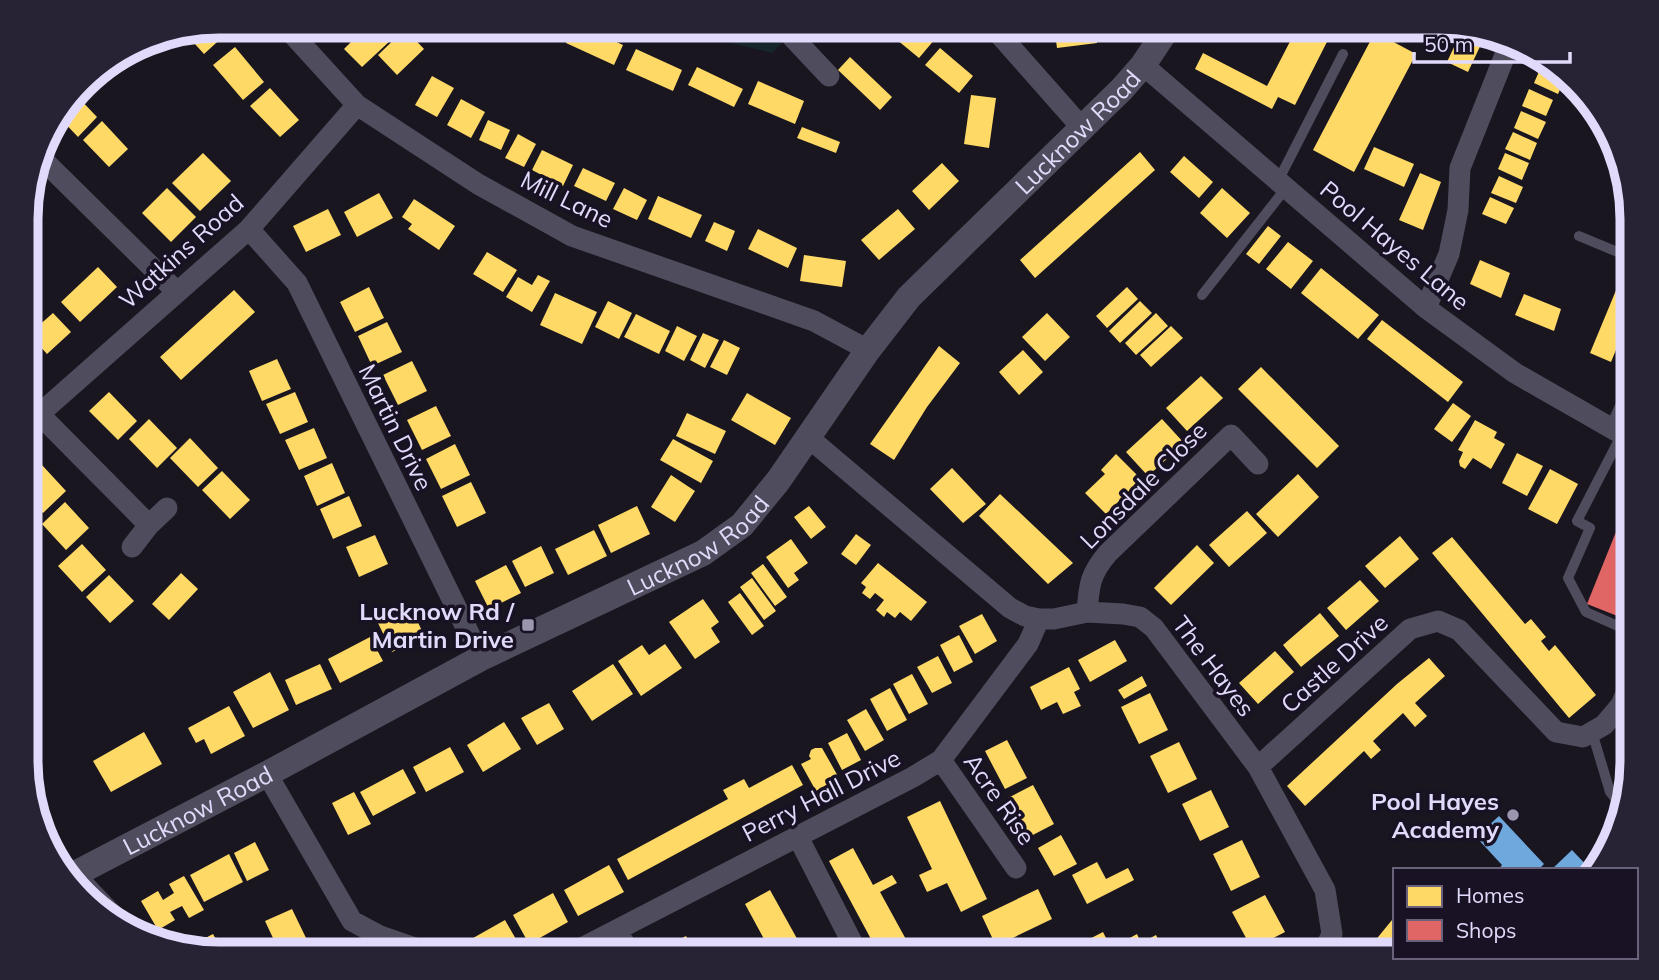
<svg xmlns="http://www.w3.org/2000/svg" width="1659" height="980" font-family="Mulish,sans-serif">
	<rect width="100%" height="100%" fill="#191620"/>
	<path fill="#16272b" d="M714,26H800L772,53L706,37Z"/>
	<path fill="#ffd966" d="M221,26L227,33L204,54L185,33Z
		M367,26H378L391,40L362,67L344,49Z
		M530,26H564L558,39Z
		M574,26H582L623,45L614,65L566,43Z
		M889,26H919L935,39L919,58L885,30Z
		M1054,26H1095L1097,43L1057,48Z
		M1298,26H1335L1295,105L1278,97L1272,109L1195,69L1203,53L1267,86Z
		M405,29L424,49L397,75L378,55Z
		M1375,32L1416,54L1354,172L1313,150Z
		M1461,32L1484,38L1468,72L1447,62Z
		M235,47L264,82L243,100L213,65Z
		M940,48L973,76L959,93L925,65Z
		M636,49L682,70L673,91L626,70Z
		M850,57L892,97L880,110L838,70Z
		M1544,60L1565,79L1558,94L1534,83Z
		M697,67L743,89L734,107L688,85Z
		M432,76L454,88L437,117L415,105Z
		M758,81L804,101L795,124L748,104Z
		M270,88L299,120L280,137L250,106Z
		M1529,89L1553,100L1546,116L1522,106Z
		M76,95L97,117L78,137L59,117Z
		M971,95L996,98L989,148L964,144Z
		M461,99L485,112L471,138L447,125Z
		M1521,111L1546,122L1538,139L1514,128Z
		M488,120L510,130L501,150L479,140Z
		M102,121L128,149L109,167L83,140Z
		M802,127L840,142L836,153L797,138Z
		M1513,132L1537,143L1530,160L1505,149Z
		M518,134L536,144L524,167L505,158Z
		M1374,147L1414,164L1404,187L1364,169Z
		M542,150L573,165L563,186L532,170Z
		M1140,152L1155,170L1035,278L1020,260Z
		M203,153L231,181L200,211L172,183Z
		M1505,153L1529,163L1522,180L1498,169Z
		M1184,156L1213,182L1199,198L1170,172Z
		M942,163L959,181L929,210L912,191Z
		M583,168L615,183L606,201L574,186Z
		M1420,173L1441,182L1423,230L1399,220Z
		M1499,176L1523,187L1516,203L1491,193Z
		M167,188L196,217L171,242L142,213Z
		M624,188L647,200L637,220L613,209Z
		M1222,188L1250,213L1227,238L1200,213Z
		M379,193L393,218L357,237L344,212Z
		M658,196L702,215L691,238L648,219Z
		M1490,197L1514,208L1506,224L1482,214Z
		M414,199L455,226L439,250L408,229L412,224L402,217Z
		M328,209L341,235L306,252L293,226Z
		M898,209L915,229L879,260L861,240Z
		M714,222L735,231L727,251L705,241Z
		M1268,226L1281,236L1259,264L1246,254Z
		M758,229L797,248L788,268L748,249Z
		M1288,242L1313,261L1291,289L1266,269Z
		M487,252L517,270L503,292L473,274Z
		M804,255L846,261L842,287L800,281Z
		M1480,260L1510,273L1501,298L1470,284Z
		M98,267L117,287L80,322L61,302Z
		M1321,268L1379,315L1358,339L1301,293Z
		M1624,271L1632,275V311L1611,362L1590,353Z
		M538,275L550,281L532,312L506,297L518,277L532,285Z
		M369,287L384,318L355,332L340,302Z
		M1127,287L1138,299L1107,328L1096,316Z
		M234,290L255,312L181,380L160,357Z
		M555,293L597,312L582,344L540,325Z
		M1524,294L1561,309L1554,331L1515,315Z
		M608,301L632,313L619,339L595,327Z
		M1140,301L1152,313L1120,343L1109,331Z
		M53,313L71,332L47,354L29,334Z
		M1047,313L1070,337L1045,361L1022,337Z
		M1156,313L1168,326L1136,355L1125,343Z
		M636,314L670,331L659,354L624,337Z
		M1382,320L1463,382L1448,402L1367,339Z
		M387,322L402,352L372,366L358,336Z
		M677,326L697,336L684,361L665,351Z
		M1171,326L1183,338L1151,367L1140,355Z
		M703,333L719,340L705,368L690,360Z
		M724,340L740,348L727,375L710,367Z
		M939,346L960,363L927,407L894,460L870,444Z
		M1023,350L1043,372L1019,395L999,372Z
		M277,359L291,389L262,401L249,371Z
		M412,361L427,391L398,405L383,375Z
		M1261,367L1339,446L1317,468L1238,389Z
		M1201,376L1223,398L1187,431L1166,408Z
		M109,392L137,421L118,440L89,411Z
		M295,392L308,422L280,434L266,404Z
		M747,393L791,418L775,445L731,420Z
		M1453,403L1471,416L1452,442L1434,429Z
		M436,406L451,436L422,450L407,420Z
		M687,413L726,431L715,454L676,436Z
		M149,419L177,448L157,468L129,439Z
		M1162,419L1184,443L1148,476L1126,452Z
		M1475,420L1497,432L1494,438L1505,444L1491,469L1473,458L1465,469L1460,466L1459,461L1463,452L1458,450Z
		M314,428L327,458L299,470L285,440Z
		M190,438L218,468L198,487L170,458Z
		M673,439L713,461L701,483L660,460Z
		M455,444L470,475L441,489L426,459Z
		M1517,453L1543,466L1527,496L1502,483Z
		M1116,454L1141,479L1106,514L1085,493L1105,474L1101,470Z
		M332,463L345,493L317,506L304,476Z
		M42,465L66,491L43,513L28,497V479Z
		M952,468L986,504L963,523L930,489Z
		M1550,469L1578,484L1557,524L1528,509Z
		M222,471L250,500L230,519L202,490Z
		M1298,474L1319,497L1278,537L1256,514Z
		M671,475L695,491L675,522L651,507Z
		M471,482L486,513L457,527L442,496Z
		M1000,494L1073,563L1048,584L979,516Z
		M349,496L362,526L333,539L320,509Z
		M65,502L89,528L66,550L42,524Z
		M637,506L650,534L611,553L598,525Z
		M809,506L826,527L811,539L794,517Z
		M1247,511L1267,533L1229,567L1209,545Z
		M594,530L607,556L568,575L555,549Z
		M856,534L871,545L856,565L841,554Z
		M375,535L388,564L359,577L346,547Z
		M1400,536L1419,559L1385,588L1365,566Z
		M1452,537L1525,624L1531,619L1546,637L1541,641L1549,651L1555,645L1596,695L1569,718L1432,553Z
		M791,539L808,563L794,573L799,580L788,588L766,557Z
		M82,544L106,570L82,592L58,566Z
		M1197,545L1214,563L1171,605L1154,588Z
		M541,546L554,573L525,587L512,561Z
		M878,563L927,602L911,621L900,612L895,618L887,612L884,617L876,610L884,600L875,593L870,599L862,593L866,587L861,583Z
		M763,564L787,597L775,606L751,573Z
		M506,565L521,593L489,609L475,581Z
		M181,573L198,589L169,620L152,604Z
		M109,575L134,601L110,623L86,597Z
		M752,578L776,611L764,620L740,587Z
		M1360,580L1379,601L1346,630L1327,608Z
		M740,593L764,626L752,635L728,602Z
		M703,599L719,622L711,628L720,642L695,659L669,622Z
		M411,608L425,637L392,652L378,623Z
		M1320,613L1339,636L1301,667L1283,645Z
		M982,614L997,641L975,654L959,626Z
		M959,635L973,662L954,672L940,645Z
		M370,637L383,661L340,683L328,659Z
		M1115,640L1127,661L1090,682L1078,660Z
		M665,644L682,668L641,696L618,661L642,645L649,655Z
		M1275,651L1294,672L1258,704L1239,683Z
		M938,656L952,683L932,693L917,667Z
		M1429,658L1445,676L1415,703L1427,716L1415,727L1403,713L1373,741L1381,750L1371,759L1364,751L1305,806L1287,786L1397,684Z
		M320,664L332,689L296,705L285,680Z
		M613,664L633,694L592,721L572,691Z
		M1069,667L1080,689L1074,692L1081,706L1063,714L1057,702L1041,710L1030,687Z
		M270,672L289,710L253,728L233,692Z
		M912,674L928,704L909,714L893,684Z
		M1142,676L1147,686L1124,699L1118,690Z
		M890,688L907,720L887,731L870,699Z
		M1150,693L1168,730L1139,744L1121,707Z
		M549,703L564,729L537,745L521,718Z
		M229,706L245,736L211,754L204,739L196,743L188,728Z
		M866,709L884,740L865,751L847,720Z
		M504,722L521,749L483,772L467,745Z
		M144,732L162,764L111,792L93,761Z
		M847,733L861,760L842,770L828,743Z
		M1007,740L1027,778L1005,789L985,751Z
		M1179,742L1197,779L1168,793L1150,756Z
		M450,747L464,772L426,792L413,767Z
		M815,748H822L839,778L816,791L801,764L811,759L809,756L811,750Z
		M792,765L803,785L628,880L617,859L728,799L723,790L744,779L749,788Z
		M403,769L416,793L373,816L360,792Z
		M1033,785L1054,824L1029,837L1008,798Z
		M1211,790L1229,827L1200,841L1182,804Z
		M354,792L371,824L348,835L332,803Z
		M940,801L987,899L961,912L947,883L927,892L919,875L932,869L907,817Z
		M1061,835L1077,864L1054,876L1038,848Z
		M1242,840L1260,877L1231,891L1213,854Z
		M255,842L269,870L247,881L234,853Z
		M853,848L873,885L892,875L897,883L880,892L914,954H879L829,861Z
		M229,854L243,882L204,902L190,875Z
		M1097,862L1106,879L1128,868L1134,880L1087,904L1072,875Z
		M609,865L624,892L578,916L564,890Z
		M184,876L204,910L189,918L182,906L170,912L175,920L158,930L141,901L158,891L163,900L174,893L169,884Z
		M1038,889L1052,919L996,946L982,916Z
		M770,890L795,935L805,954H772L770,950L745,904Z
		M553,893L568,922L529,944L513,915Z
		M1265,895L1285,932L1252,949L1232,912Z
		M292,909L307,940L280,953L265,921Z
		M505,920L521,948L512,954H473L466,942Z
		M1392,920L1395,922V953H1365Z
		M1103,932L1113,952L1069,953L1073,951L1072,948Z
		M213,934L224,954L190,946Z
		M1137,934L1141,943L1156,935L1164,951L1158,953H1122L1117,945Z
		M686,936L696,954H667L664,948Z
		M314,947L318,954H302Z"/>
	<path fill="#e06666" d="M1628,502L1632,504V601L1625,619L1587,604Z"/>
	<path fill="#6fa8dc" d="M1499,816L1544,864L1538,870H1498L1502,865L1476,837Z
		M1572,850L1591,870H1551Z"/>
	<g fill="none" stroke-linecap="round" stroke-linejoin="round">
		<path stroke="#4f4c5e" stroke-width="10" d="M1278,181L1343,54
			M1579,236L1632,258
			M1202,295L1286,188
			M1620,627L1586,612L1568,578L1590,528L1577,521L1622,434
			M1592,732L1610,792L1622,807"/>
		<path stroke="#4f4c5e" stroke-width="21" d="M285,26L357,105L478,184L572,236L814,321L868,350
			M671,26L681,30L689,26
			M782,26L829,76
			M992,26L1083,129
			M1143,65L1426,308L1515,373L1632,440
			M39,156L176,291
			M249,229L297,283L481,658
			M1426,308L1449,254L1458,210L1460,168L1509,45
			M39,414L149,525
			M28,424L249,229L357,105
			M1615,430L1632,393
			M809,438L1010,608L1025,616L1039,619H1054L1087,612L1123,614L1140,617L1154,628L1258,767L1325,890L1332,934L1323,953
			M132,547L149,525L167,508
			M1087,612C1089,585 1090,574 1108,553L1231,435L1258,464
			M941,760L1016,868
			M1258,767L1410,629L1438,621L1459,630L1556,732L1583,737L1604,725L1621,705L1632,680
			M267,774L352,921L380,936L432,954
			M798,837L858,954
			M74,874L125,928
			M617,930L630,954
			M570,954L913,777L941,760L1028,644L1039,619"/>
		<path stroke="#4f4c5e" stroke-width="26" id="s1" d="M69,877L267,774L481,658L703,553L742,525L778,481L868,350L909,297L1122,89L1143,65L1169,26"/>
	</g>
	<g fill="#9c95ae" stroke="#181224" stroke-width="2.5">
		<rect x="521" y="618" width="14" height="14" rx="3.5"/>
		<circle cx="1513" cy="815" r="7"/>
	</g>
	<g text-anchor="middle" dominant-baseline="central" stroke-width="7" stroke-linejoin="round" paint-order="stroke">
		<g font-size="24" fill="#e2dafa" stroke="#181224">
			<text stroke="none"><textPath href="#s1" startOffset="1279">Lucknow Road</textPath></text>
			<text transform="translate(567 199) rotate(26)">Mill Lane</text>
			<text transform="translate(1395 245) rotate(40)">Pool Hayes Lane</text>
			<text transform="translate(181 251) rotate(-42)">Watkins Road</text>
			<text transform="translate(396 427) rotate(64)">Martin Drive</text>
			<text transform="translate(1143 485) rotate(-45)">Lonsdale Close</text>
			<text stroke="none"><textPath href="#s1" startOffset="712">Lucknow Road</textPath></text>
			<text transform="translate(1334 663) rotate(-42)">Castle Drive</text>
			<text transform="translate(1214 666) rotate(53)">The Hayes</text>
			<text transform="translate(821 795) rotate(-27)">Perry Hall Drive</text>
			<text transform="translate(1000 799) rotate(55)">Acre Rise</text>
			<text stroke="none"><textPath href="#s1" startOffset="145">Lucknow Road</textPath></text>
		</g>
		<g font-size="24" font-weight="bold" fill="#e2dafa" stroke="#181224" text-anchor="end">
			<text x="514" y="611">Lucknow Rd /<tspan x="514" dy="28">Martin Drive</tspan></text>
			<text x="1499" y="801">Pool Hayes<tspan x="1499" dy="28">Academy</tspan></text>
		</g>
	</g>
	<path d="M0 0H1659V980H0ZM219 38H1439A181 181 0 0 1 1620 219V761A181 181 0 0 1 1439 942H219A181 181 0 0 1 38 761V219A181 181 0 0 1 219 38Z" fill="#282235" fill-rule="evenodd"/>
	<path fill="none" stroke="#e2dafa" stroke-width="9" d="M219 38H1439A181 181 0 0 1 1620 219V761A181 181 0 0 1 1439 942H219A181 181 0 0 1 38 761V219A181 181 0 0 1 219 38Z"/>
	<rect x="1393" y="868" width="245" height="91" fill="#181224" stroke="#69627a" stroke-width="2"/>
	<rect x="1407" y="886" width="35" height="21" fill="#ffd966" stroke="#69627a" stroke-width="2"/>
	<text x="1456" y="903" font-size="21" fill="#e2dafa">Homes</text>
	<rect x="1407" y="920" width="35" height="21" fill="#e06666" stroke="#69627a" stroke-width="2"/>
	<text x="1456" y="938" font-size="21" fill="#e2dafa">Shops</text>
	<path d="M1414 52v10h156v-10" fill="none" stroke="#e2dafa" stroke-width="3.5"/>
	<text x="1424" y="52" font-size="21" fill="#e2dafa" stroke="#181224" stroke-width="5" paint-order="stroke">50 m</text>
</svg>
